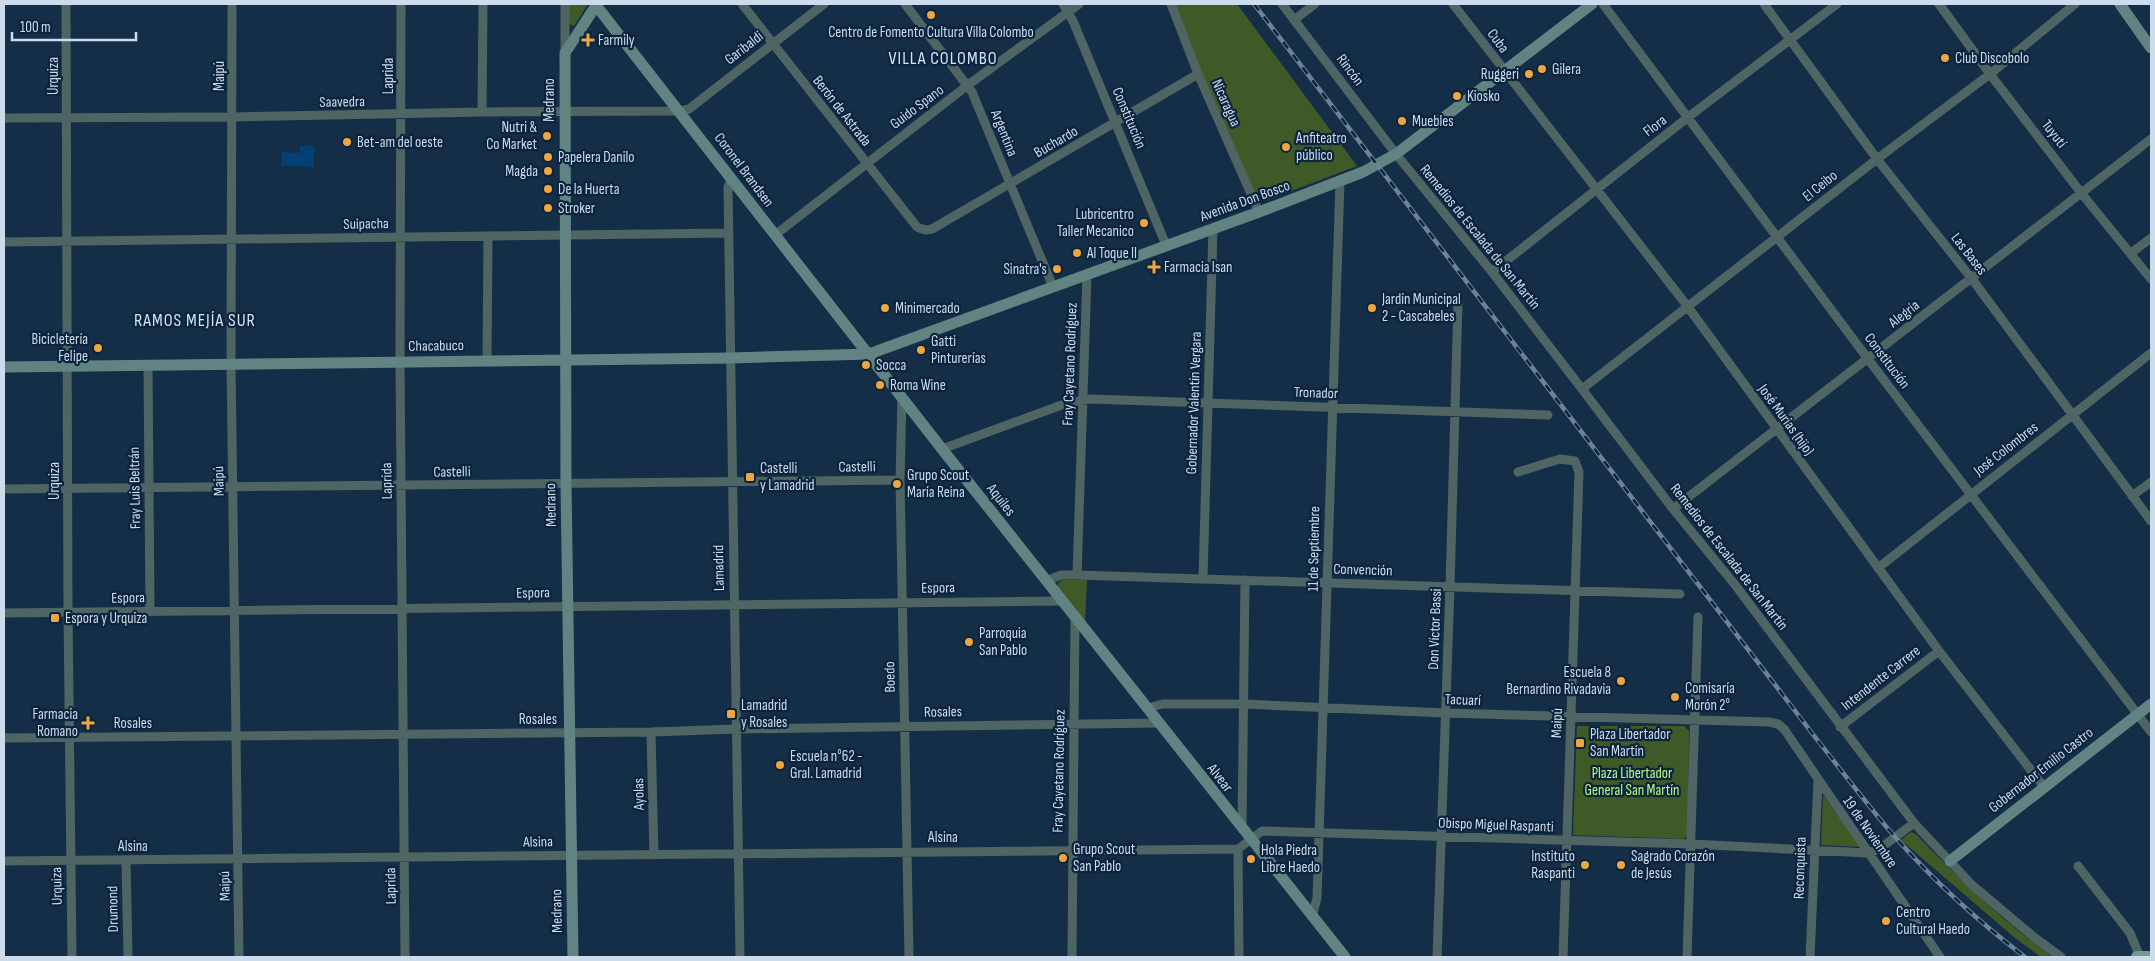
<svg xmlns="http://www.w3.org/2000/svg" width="2155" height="961" font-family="'Sofia Sans Condensed',sans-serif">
	<rect width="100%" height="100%" fill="#152e48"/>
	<path fill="#405a27" d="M569,4H588L574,26L569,24Z
		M1174,4H1237L1357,166L1265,201H1259L1256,196L1197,63Z
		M1062,580H1087L1085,621L1058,587V584Z
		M1577,726H1684L1689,731L1688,833L1684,839L1573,835Z
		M1823,795L1861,847L1821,845Z
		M1911,832L1916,834C1959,879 2002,921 2053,957H2041L2015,938L1901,840Z"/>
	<path fill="#024075" d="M300,146H314V167L281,166L282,152L300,153Z"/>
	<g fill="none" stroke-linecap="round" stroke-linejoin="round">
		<path stroke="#4f6563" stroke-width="9" d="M66,4L68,613L72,957
			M232,4L231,364L239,957
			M401,4L400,361L405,957
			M742,4L917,227L925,230L932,229L1198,74
			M905,4L972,92L1053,287
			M1063,4L1073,21L1166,245
			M1171,4L1198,74L1259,212
			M1282,4L1396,154L1492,272L1582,389L1673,509L1736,586L1914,823L1972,885L2035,938L2061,957
			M1453,4L1688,307L1939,651L2044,787
			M1603,4L1868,359L2151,732
			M1764,4L1877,159L1972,279L2151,521
			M1939,4L1990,74L2082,194L2151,279
			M1294,20L1315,4
			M565,53V4
			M482,112L483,4
			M4,118L232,117L482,112L680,111L689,109L824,4
			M731,179L728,187L740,957
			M775,235L968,85L1079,4
			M4,242L729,233
			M2131,253L2151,238
			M1492,272L1687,118L1837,4
			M487,360L488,236
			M148,365L150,611
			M1582,389L1877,159L1990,74L2075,4
			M902,396L900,480L909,957
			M942,449L1067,403L1091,399L1548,415
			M1518,472L1560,459L1575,461L1579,472L1563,957
			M4,489L900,480
			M2132,496L2151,482
			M1673,509L2151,139
			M1878,568L2151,353
			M1077,575L1087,275
			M1203,578L1213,229
			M1046,581L1061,575H1077L1680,594
			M4,613L1063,601
			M1147,708L1163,704H1244L1445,713L1769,722L1778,724L1784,729L1940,957
			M1840,727L1939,651
			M651,732L654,855
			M4,738L651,732L736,729L1158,723
			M1242,829L1245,580
			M1238,849L1239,957
			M126,860L128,957
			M4,861L1238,849L1262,831L1691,844L1868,853L1878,850L1914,823
			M2078,866L2130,933L2140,957
			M1312,917L1317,898L1340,181
			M1072,957L1075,615
			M1437,957L1450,587L1458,302
			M1687,957L1698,617
			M1810,957L1818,781"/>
		<path stroke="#618482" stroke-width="11" d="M595,4L942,449L1345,957
			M2120,4L2151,48
			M4,367L731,358L869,354L1259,212L1363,172L1396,154L1592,4
			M1950,861L2151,704
			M573,957L566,484L565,53L597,4"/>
		<path stroke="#6f9c99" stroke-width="12" d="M2137,957H2148"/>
		<g stroke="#6f8398" stroke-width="4.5">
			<path id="rail" d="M1254,4L1815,737C1842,771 1868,806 1896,838C1935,882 1979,922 2025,957"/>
		</g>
		<use href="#rail" stroke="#0a243d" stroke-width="2.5" stroke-dasharray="8" stroke-linecap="butt"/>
	</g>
	<g fill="#f0a63f" stroke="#0a243d" stroke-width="2">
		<circle cx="931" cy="15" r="5"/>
		<path d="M585.5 32.5h5v5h5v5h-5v5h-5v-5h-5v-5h5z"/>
		<circle cx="1945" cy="58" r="5"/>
		<circle cx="1542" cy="69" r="5"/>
		<circle cx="1529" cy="74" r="5"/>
		<circle cx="1457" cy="96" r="5"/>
		<circle cx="1402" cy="121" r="5"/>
		<circle cx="547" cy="136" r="5"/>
		<circle cx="347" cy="142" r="5"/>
		<circle cx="1286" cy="147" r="5"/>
		<circle cx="548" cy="157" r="5"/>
		<circle cx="548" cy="171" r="5"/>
		<circle cx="548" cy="189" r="5"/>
		<circle cx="548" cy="208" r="5"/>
		<circle cx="1144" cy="223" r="5"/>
		<circle cx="1077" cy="253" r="5"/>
		<path d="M1151.5 259.5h5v5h5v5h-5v5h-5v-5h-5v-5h5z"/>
		<circle cx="1057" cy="269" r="5"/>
		<circle cx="885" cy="308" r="5"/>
		<circle cx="1372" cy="308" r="5"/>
		<circle cx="98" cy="348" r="5"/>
		<circle cx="921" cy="350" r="5"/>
		<circle cx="866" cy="365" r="5"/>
		<circle cx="880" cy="385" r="5"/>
		<rect x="745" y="472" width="10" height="10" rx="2.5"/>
		<circle cx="897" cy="484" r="5"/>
		<rect x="50" y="613" width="10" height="10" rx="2.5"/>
		<circle cx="969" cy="642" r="5"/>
		<circle cx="1621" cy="681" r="5"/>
		<circle cx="1675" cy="697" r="5"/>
		<rect x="726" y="709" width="10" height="10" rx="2.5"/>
		<path d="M85.5 715.5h5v5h5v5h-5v5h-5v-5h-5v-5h5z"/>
		<rect x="1575" y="738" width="10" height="10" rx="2.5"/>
		<circle cx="780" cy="765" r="5"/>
		<circle cx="1063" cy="858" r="5"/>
		<circle cx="1251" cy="859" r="5"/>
		<circle cx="1585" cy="865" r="5"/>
		<circle cx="1621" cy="865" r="5"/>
		<circle cx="1886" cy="921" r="5"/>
	</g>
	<g text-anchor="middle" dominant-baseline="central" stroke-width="4.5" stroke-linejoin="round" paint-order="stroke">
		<g font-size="15" fill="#cddced" stroke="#0a243d" text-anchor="start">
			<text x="931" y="32" text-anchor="middle">Centro de Fomento Cultura Villa Colombo</text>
			<text x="598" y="40">Farmily</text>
			<text x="1955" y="58">Club Discobolo</text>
			<text x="1552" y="69">Gilera</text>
			<text x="1519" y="74" text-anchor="end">Ruggeri</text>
			<text x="1467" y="96">Kiosko</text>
			<text x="1412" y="121">Muebles</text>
			<text x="537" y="127" text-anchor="end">Nutri &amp;<tspan x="537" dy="17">Co Market</tspan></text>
			<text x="1296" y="138">Anfiteatro<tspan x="1296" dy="17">público</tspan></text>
			<text x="357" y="142">Bet-am del oeste</text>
			<text x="558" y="157">Papelera Danilo</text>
			<text x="538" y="171" text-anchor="end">Magda</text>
			<text x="558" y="189">De la Huerta</text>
			<text x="558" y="208">Stroker</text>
			<text x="1134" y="214" text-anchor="end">Lubricentro<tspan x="1134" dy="17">Taller Mecanico</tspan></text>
			<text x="1087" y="253">Al Toque II</text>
			<text x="1164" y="267">Farmacia Isan</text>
			<text x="1047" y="269" text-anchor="end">Sinatra's</text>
			<text x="1382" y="299">Jardín Municipal<tspan x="1382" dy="17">2 - Cascabeles</tspan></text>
			<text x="895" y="308">Minimercado</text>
			<text x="88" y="339" text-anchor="end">Bicicletería<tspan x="88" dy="17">Felipe</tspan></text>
			<text x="931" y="341">Gatti<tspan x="931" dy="17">Pinturerías</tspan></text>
			<text x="876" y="365">Socca</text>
			<text x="890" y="385">Roma Wine</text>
			<text x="760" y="468">Castelli<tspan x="760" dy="17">y Lamadrid</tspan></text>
			<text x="907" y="475">Grupo Scout<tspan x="907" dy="17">María Reina</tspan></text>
			<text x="65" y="618">Espora y Urquiza</text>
			<text x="979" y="633">Parroquia<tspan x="979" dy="17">San Pablo</tspan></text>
			<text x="1611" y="672" text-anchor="end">Escuela 8<tspan x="1611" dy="17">Bernardino Rivadavia</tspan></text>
			<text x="1685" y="688">Comisaría<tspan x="1685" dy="17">Morón 2°</tspan></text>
			<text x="741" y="705">Lamadrid<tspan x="741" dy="17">y Rosales</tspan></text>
			<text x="78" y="714" text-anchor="end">Farmacia<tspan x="78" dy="17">Romano</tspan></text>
			<text x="1590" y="734">Plaza Libertador<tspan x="1590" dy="17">San Martín</tspan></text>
			<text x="790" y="756">Escuela n°62 -<tspan x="790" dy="17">Gral. Lamadrid</tspan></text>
			<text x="1073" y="849">Grupo Scout<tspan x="1073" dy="17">San Pablo</tspan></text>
			<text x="1261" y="850">Hola Piedra<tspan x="1261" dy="17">Libre Haedo</tspan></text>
			<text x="1575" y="856" text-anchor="end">Instituto<tspan x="1575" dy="17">Raspanti</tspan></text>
			<text x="1631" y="856">Sagrado Corazón<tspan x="1631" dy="17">de Jesús</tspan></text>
			<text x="1896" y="912">Centro<tspan x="1896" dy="17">Cultural Haedo</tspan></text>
		</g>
		<g font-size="15" fill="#cddced" stroke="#0a243d">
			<text transform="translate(1498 41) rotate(53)">Cuba</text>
			<text transform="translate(744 48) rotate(-38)">Garibaldi</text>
			<text transform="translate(1350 70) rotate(53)">Rincón</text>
			<text transform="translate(53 76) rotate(-90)">Urquiza</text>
			<text transform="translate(219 76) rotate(-90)">Maipú</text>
			<text transform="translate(388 76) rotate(-90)">Laprida</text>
			<text transform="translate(549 100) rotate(-90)">Medrano</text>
			<text transform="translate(342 102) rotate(-1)">Saavedra</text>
			<text transform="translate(1226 103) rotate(66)">Nicaragua</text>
			<text transform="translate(917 107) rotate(-37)">Guido Spano</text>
			<text transform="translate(842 111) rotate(52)">Berón de Astrada</text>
			<text transform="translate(1129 118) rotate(67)">Constitución</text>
			<text transform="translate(1655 126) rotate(-38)">Flora</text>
			<text transform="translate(1004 133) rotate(68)">Argentina</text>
			<text transform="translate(2054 134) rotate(52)">Tuyutí</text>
			<text transform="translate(1056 142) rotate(-30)">Buchardo</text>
			<text transform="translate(744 170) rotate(53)">Coronel Brandsen</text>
			<text transform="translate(1820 186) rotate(-39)">El Ceibo</text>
			<text transform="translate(1245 201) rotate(-20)">Avenida Don Bosco</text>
			<text transform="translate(366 224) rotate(-1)">Suipacha</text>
			<text transform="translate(1480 237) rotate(51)">Remedios de Escalada de San Martín</text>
			<text transform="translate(1969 254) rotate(52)">Las Bases</text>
			<text transform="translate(1904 314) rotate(-38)">Alegría</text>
			<text transform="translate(436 346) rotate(-1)">Chacabuco</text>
			<text transform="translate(1887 361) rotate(53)">Constitución</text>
			<text transform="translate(1070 364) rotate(-88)">Fray Cayetano Rodríguez</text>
			<text transform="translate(1316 393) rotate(2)">Tronador</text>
			<text transform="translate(1194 403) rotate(-88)">Gobernador Valentín Vergara</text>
			<text transform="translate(1786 420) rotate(54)">José Murias (hijo)</text>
			<text transform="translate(2006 449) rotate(-38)">José Colombres</text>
			<text transform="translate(857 467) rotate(-1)">Castelli</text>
			<text transform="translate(452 472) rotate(-1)">Castelli</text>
			<text transform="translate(54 481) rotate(-90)">Urquiza</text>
			<text transform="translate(219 481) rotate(-91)">Maipú</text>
			<text transform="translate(387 481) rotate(-91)">Laprida</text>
			<text transform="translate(135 488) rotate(-91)">Fray Luis Beltrán</text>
			<text transform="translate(1001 500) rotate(52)">Aquiles</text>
			<text transform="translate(551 505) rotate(-91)">Medrano</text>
			<text transform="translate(1314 549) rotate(-89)">11 de Septiembre</text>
			<text transform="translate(1729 557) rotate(52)">Remedios de Escalada de San Martín</text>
			<text transform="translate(719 568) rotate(-91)">Lamadrid</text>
			<text transform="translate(1363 570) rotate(2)">Convención</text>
			<text transform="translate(938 588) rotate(-1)">Espora</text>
			<text transform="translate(533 593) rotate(-1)">Espora</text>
			<text transform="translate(128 598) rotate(-1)">Espora</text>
			<text transform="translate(1435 629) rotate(-88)">Don Víctor Bassi</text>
			<text transform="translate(890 677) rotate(-91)">Boedo</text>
			<text transform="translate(1881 678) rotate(-38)">Intendente Carrere</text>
			<text transform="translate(1463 700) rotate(2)">Tacuarí</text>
			<text transform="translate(943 712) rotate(-1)">Rosales</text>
			<text x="538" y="719">Rosales</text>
			<text x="133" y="723">Rosales</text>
			<text transform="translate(1557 723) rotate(-88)">Maipú</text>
			<text transform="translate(2041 770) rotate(-38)">Gobernador Emilio Castro</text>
			<text transform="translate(1059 771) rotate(-89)">Fray Cayetano Rodríguez</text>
			<text transform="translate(1220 778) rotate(52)">Alvear</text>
			<text transform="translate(639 794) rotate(-91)">Ayolas</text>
			<text transform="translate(1496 825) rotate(2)">Obispo Miguel Raspanti</text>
			<text transform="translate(1870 832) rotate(55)">19 de Noviembre</text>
			<text x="943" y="837">Alsina</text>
			<text transform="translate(538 842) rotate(-1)">Alsina</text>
			<text x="133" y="846">Alsina</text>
			<text transform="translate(1800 868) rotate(-88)">Reconquista</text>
			<text transform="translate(57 886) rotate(-91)">Urquiza</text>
			<text transform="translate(225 886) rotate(-91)">Maipú</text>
			<text transform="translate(391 886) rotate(-91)">Laprida</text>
			<text transform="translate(113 909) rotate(-91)">Drumond</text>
			<text transform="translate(557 911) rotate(-91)">Medrano</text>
		</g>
		<g font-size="15" fill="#bdfb82" stroke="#0a243d">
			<text x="1632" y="773">Plaza Libertador<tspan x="1632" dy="17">General San Martín</tspan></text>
		</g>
		<g font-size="18" letter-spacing="1" fill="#d3e6fa" stroke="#0a243d">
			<text x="943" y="58">VILLA COLOMBO</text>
			<text x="195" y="320">RAMOS MEJÍA SUR</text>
		</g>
	</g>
	<rect width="2155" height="961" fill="none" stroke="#cddced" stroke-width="10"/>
	<path d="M12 32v8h124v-8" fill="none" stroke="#cddced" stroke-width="2.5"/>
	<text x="20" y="32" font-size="15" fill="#cddced" stroke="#0a243d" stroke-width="4" paint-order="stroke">100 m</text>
</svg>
